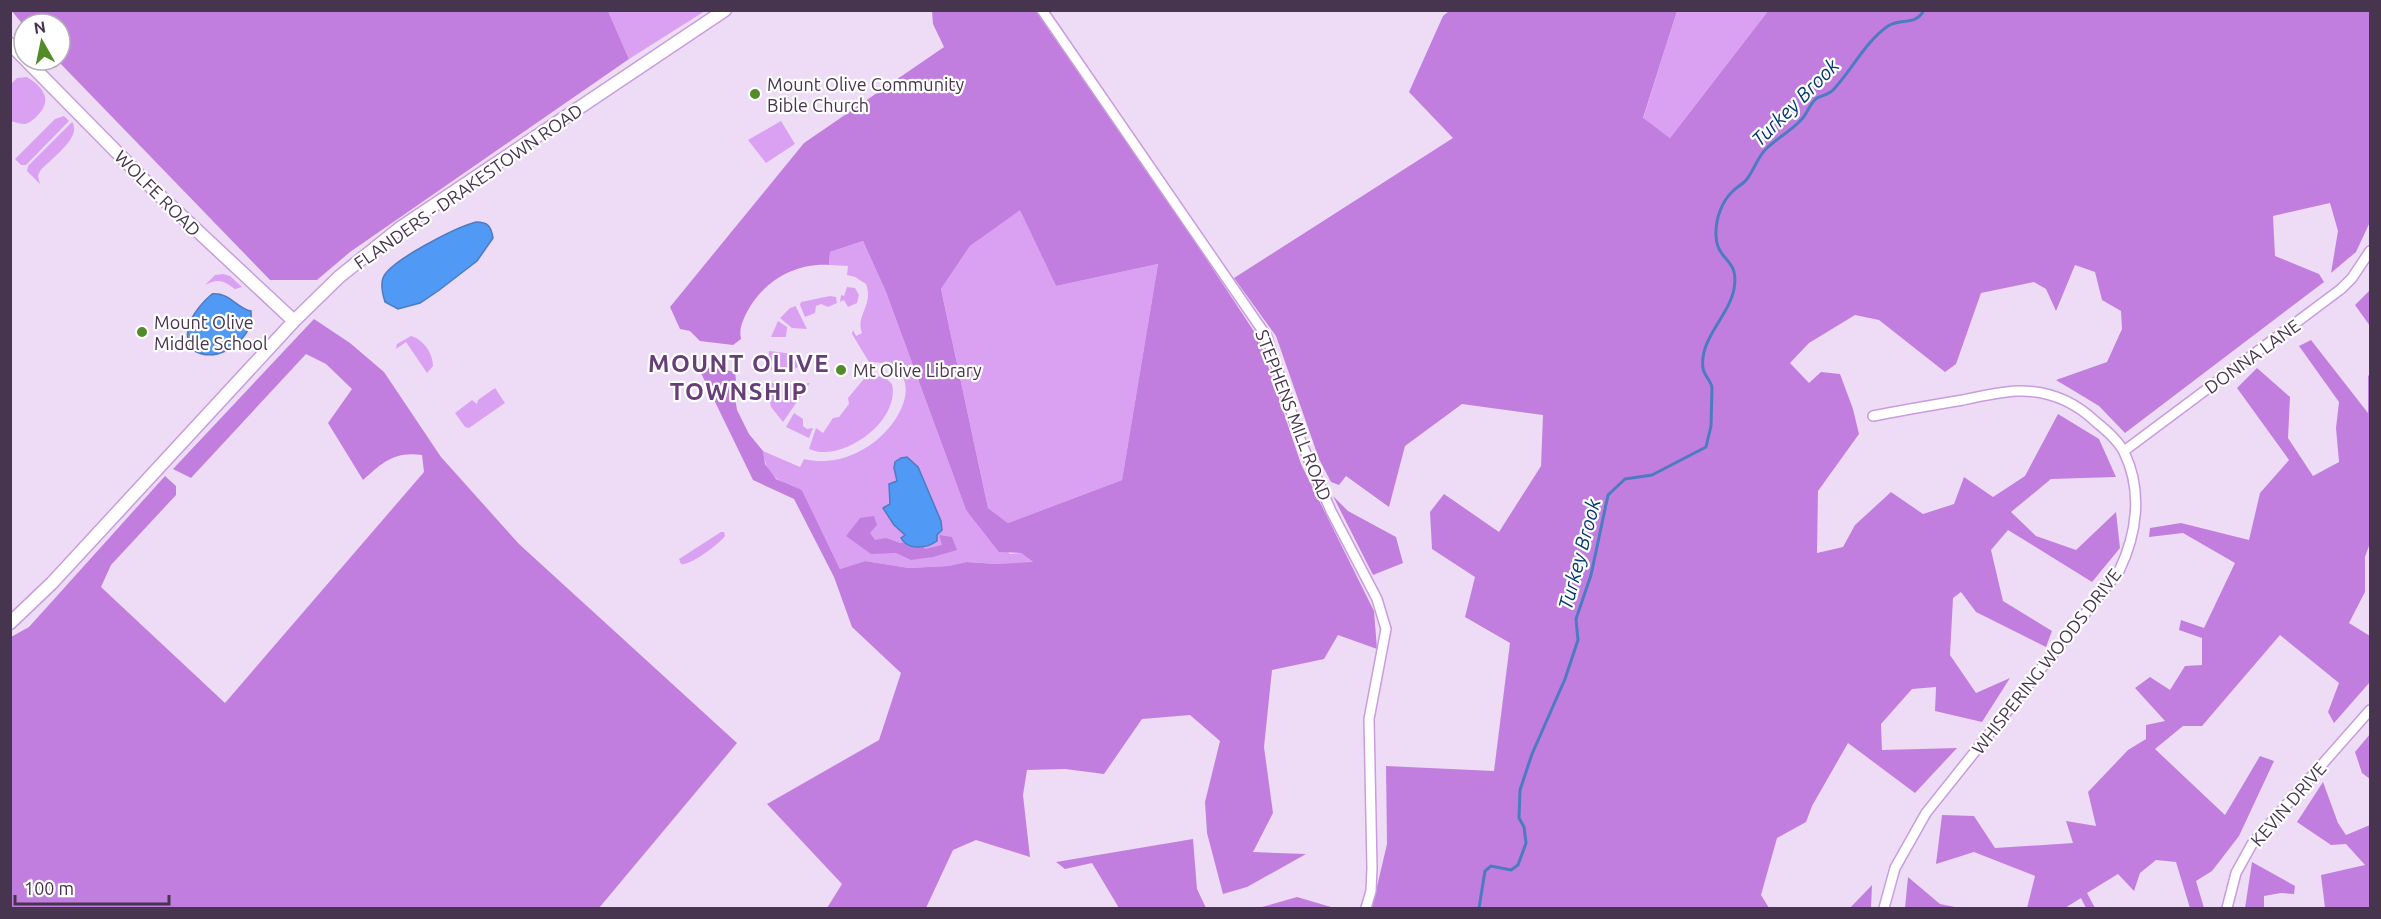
<svg xmlns="http://www.w3.org/2000/svg" width="2381" height="919" font-family="Ubuntu,sans-serif">
	<rect width="100%" height="100%" fill="#eedcf7"/>
	<path fill="#daa1f3" d="M608,11H705L629,59Z
		M1677,11H1768L1670,138L1643,119Z
		M27,77C44,88 53,100 37,116C34,119 30,123 25,124C20,124 15,122 11,121V84L17,78Z
		M64,116L69,121L26,165H21L15,159L55,119Z
		M781,121L795,144L766,163L748,140Z
		M72,122C83,137 50,159 40,171L38,176L40,184L27,171L28,166Z
		M1020,209L1056,286L1158,264L1122,480L1008,523L988,508L941,289L970,246Z
		M863,241L886,292L966,510L1010,554L1021,553L1034,563L997,564L968,562L948,566L909,568L865,561L840,569L802,490C779,481 766,478 763,451L800,467L804,459C883,478 950,362 869,362L852,334L853,330L856,336L862,333C855,315 874,305 866,284L855,277L847,275L848,266L829,265L830,252Z
		M223,274L230,276L242,287L235,289C223,281 219,278 205,285L215,275Z
		M847,287L855,288L859,295L857,303L848,307L844,300L840,302L841,295L844,296Z
		M830,296L836,297L837,303L828,307L821,304L816,306L815,313L805,317L800,305L801,302Z
		M796,306V307L807,329L792,328L780,318L790,308Z
		M778,321L787,327L786,337H771Z
		M411,336C423,339 433,353 433,366L427,373L406,342L396,349L397,344Z
		M769,351L794,354L799,359V366L792,371L767,369Z
		M868,374L886,378L892,384C901,421 841,464 809,449L816,428L823,433L833,418L839,417L849,404L848,398Z
		M765,382L788,385L810,383L783,422L771,407Z
		M495,388L505,403L469,428L465,427L455,413L472,400L477,404L478,400Z
		M794,413L803,419V426L807,429L813,428L809,438L786,427Z
		M721,532H724L725,536C718,545 690,566 681,564L679,559Z"/>
	<path fill="#c27edf" fill-rule="evenodd" d="M11,10L608,11L629,59L350,252L317,280H270L57,60H60V24H24V26Z
		M932,11H1036L1186,228L1259,339L1301,464L1374,611L1377,649L1338,635L1324,659L1272,670L1264,747L1273,813L1253,852L1306,854L1247,887L1223,894L1207,833L1205,802L1220,741L1190,715L1142,719L1104,774L1065,769L1027,770L1023,795L1030,857L976,840L953,850L926,908H827L842,884L767,804L879,740L901,673L852,627L834,577L794,499L753,480L700,371L710,367L735,372L736,380L733,385L737,410L749,434L763,451L765,464L776,479L802,490L840,569L865,561L909,568L948,566L967,562L997,564L1033,562L1021,553L999,552L966,510L886,292L863,241L830,252L829,265C794,263 763,282 747,312C742,322 739,329 741,339L733,345L700,341L690,331L680,329L670,307L804,143L944,47L933,24ZM1020,210L1056,286L1158,264L1122,480L1008,523L988,508L941,289L970,246Z
		M1449,11H1677L1643,118L1670,138L1768,11H2370V222L2356,252L2331,273L2338,231L2330,203L2273,216L2275,256L2319,274L2324,282L2125,433L2099,406L2056,380L2107,362L2122,329L2121,311L2102,300L2095,272L2075,265L2056,311L2046,289L2034,282L1981,293L1956,364L1945,372L1879,320L1855,315L1809,343L1790,363L1809,383L1821,372L1840,374L1853,409L1859,434L1818,491L1817,553L1843,547L1855,525L1891,492L1923,514L1954,504L1964,477L1993,497L2025,476L2058,414L2099,439L2116,477L2051,479L2011,512L2036,536L2076,550L2116,512L2120,548L2092,582L2008,530L1991,550L2003,601L2052,631L2046,647L1976,612L1961,592L1953,598L1950,655L1976,693L2010,678L1982,722L1935,711L1936,687L1912,689L1881,724L1882,750L1957,748L1915,793L1848,743L1812,806L1806,822L1777,838L1761,895L1769,908H1372L1387,844L1386,766L1494,771L1510,643L1465,617L1475,577L1432,549L1430,512L1444,494L1499,532L1541,466L1543,415L1462,404L1405,446L1389,507L1346,476L1339,485L1331,482L1319,459L1276,336L1234,278L1453,138L1409,92L1443,16Z
		M2370,290V326L2355,305Z
		M314,319L350,343L384,372L441,457L519,544L737,743L599,908H11V637L29,627L165,476L176,486V495L111,565L101,587L225,703L424,472L422,455C394,451 382,463 363,480L328,423L352,389L326,364L306,354L191,478L173,469Z
		M2311,340L2368,413V376L2370,374V543L2365,557V592L2349,623L2370,636V682L2334,723L2328,712L2339,683L2280,635L2202,726H2183L2155,749L2225,815L2260,756L2274,761L2239,836L2212,871L2196,881L2204,908H2190L2176,862L2156,860L2140,873L2134,891L2118,874L2087,893L2095,908H2086L2081,898L2065,908H2027L2035,876L1974,852L1936,864L1942,815L1974,816L1995,848L2073,843L2066,821L2096,826L2088,792L2128,750L2146,739V725L2165,721L2135,688L2150,677L2170,690L2185,666L2202,665V638L2179,630L2181,620L2204,628L2235,563L2183,533L2149,537L2150,528L2181,523L2249,540L2260,493L2289,460L2237,388L2257,368L2290,397L2288,438L2313,476L2339,462L2336,428L2339,402L2299,346Z
		M1333,496L1348,511L1396,537L1403,563L1373,575Z
		M874,516L877,525L870,533L875,540L886,538L900,543L920,542L925,549L942,545L939,535L952,537L957,550L933,557L911,560L896,553L871,554L846,536L860,518Z
		M2370,734V779L2362,773L2355,752Z
		M2323,782L2338,823L2346,835L2370,825V908H2325L2321,875L2365,865L2346,844L2331,845L2297,822Z
		M1193,839L1197,889L1206,908H1119L1092,863L1065,869L1056,862Z
		M2252,862L2295,886L2294,894L2281,893L2264,896V908H2245Z
		M1908,877L1940,904L1960,908H1905Z
		M1872,885L1871,908H1850Z
		M1297,897L1331,907L1258,908L1262,907Z"/>
	<path fill="#5099f4" stroke="#4d7bc2" stroke-width="1.5" d="M476,222C488,222 491,226 493,238L477,261L438,291L420,303L398,309L385,302C383,295 380,286 383,278C389,261 457,227 476,222Z
		M212,294C230,292 237,309 251,311C251,316 252,321 250,326C241,347 214,363 193,350C178,330 197,307 212,294Z
		M907,457L918,467L941,521L942,530L937,535V541C926,549 907,550 901,538L905,535L894,525L883,508L890,504L889,484L897,481L894,468L895,462L901,458Z"/>
	<g fill="none" stroke-linecap="round" stroke-linejoin="round">
		<path stroke="#4d7bc2" stroke-width="3" d="M1479,908L1485,871L1491,866L1511,870L1518,865L1526,843L1524,827L1519,818L1520,790L1532,754L1565,679L1578,640L1576,619L1591,575L1608,495L1625,479L1652,475L1706,447L1711,426L1712,388C1711,380 1704,376 1703,368C1699,339 1729,316 1734,289C1740,256 1715,263 1716,232C1716,218 1722,201 1733,191C1737,187 1743,184 1747,179C1754,170 1757,158 1766,149C1777,138 1791,131 1801,120C1808,113 1809,104 1817,98C1823,95 1828,95 1833,90C1852,70 1865,42 1888,26C1900,18 1916,26 1924,10"/>
		<g stroke="#c99cde" stroke-width="12">
			<path id="street" d="M1042,10L1267,337L1301,442L1331,511L1377,599L1386,629L1369,719L1372,868L1371,891L1366,908
				M1873,416C1903,410 1933,405 1963,400C1981,396 1999,392 2017,391C2048,390 2074,401 2096,422C2106,430 2118,440 2124,452C2143,491 2137,534 2119,571L1926,813L1895,868L1884,908
				M2124,451L2341,289L2352,278L2370,251
				M2227,908L2236,873L2252,844L2370,710"/>
		</g>
		<g stroke="#c99cde" stroke-width="15">
			<path id="secondary" d="M10,44L24,58
				M26,60L158,194L294,321
				M10,623L52,583L294,321L339,277L400,228L725,10"/>
		</g>
		<use href="#street" stroke="#fff" stroke-width="9"/>
		<use href="#secondary" stroke="#fff" stroke-width="12"/>
	</g>
	<g fill="#518c29" stroke="#fff" stroke-width="2">
		<circle cx="755" cy="94" r="6"/>
		<circle cx="142" cy="332" r="6"/>
		<circle cx="841" cy="370" r="6"/>
	</g>
	<g text-anchor="middle" dominant-baseline="central" stroke-width="4.5" stroke-linejoin="round" paint-order="stroke">
		<g font-size="18" fill="#47344f" stroke="#fff" text-anchor="start">
			<text x="767" y="84">Mount Olive Community<tspan x="767" dy="21">Bible Church</tspan></text>
			<text x="154" y="322">Mount Olive<tspan x="154" dy="21">Middle School</tspan></text>
			<text x="853" y="370">Mt Olive Library</text>
		</g>
		<g font-size="18" fill="#47344f" stroke="#fff">
			<text transform="translate(468 186) rotate(-35)">FLANDERS - DRAKESTOWN ROAD</text>
			<text transform="translate(158 193) rotate(45)">WOLFE ROAD</text>
			<text transform="translate(2252 356) rotate(-36)">DONNA LANE</text>
			<text transform="translate(1294 415) rotate(69)">STEPHENS MILL ROAD</text>
			<text transform="translate(2046 661) rotate(-52)">WHISPERING WOODS DRIVE</text>
			<text transform="translate(2288 804) rotate(-49)">KEVIN DRIVE</text>
		</g>
		<g font-size="20" font-style="italic" fill="#033871" stroke="#fff">
			<text transform="translate(1795 102) rotate(-45)">Turkey Brook</text>
			<text transform="translate(1579 554) rotate(-75)">Turkey Brook</text>
		</g>
		<g font-size="24" font-weight="bold" letter-spacing="1.5" fill="#673e78" stroke="#fff">
			<text x="739" y="363">MOUNT OLIVE<tspan x="739" dy="28">TOWNSHIP</tspan></text>
		</g>
	</g>
	<rect width="2381" height="919" fill="none" stroke="#47344f" stroke-width="24"/>
	<g transform="translate(42 42) rotate(351)"><circle r="28" fill="#ffffff" stroke="#b5aeb9" stroke-width="1.5"/>
	<path d="M0-4.5L10 22L0 15L-10 22Z" fill="#518c29"/>
	<text y="-9" font-size="16" font-weight="bold" text-anchor="middle" fill="#47344f">N</text>
	</g>
	<path d="M15 895v9h154v-9" fill="none" stroke="#47344f" stroke-width="3"/>
	<text x="24" y="895" font-size="18" fill="#47344f" stroke="#ffffff" stroke-width="4.5" paint-order="stroke">100 m</text>
</svg>
